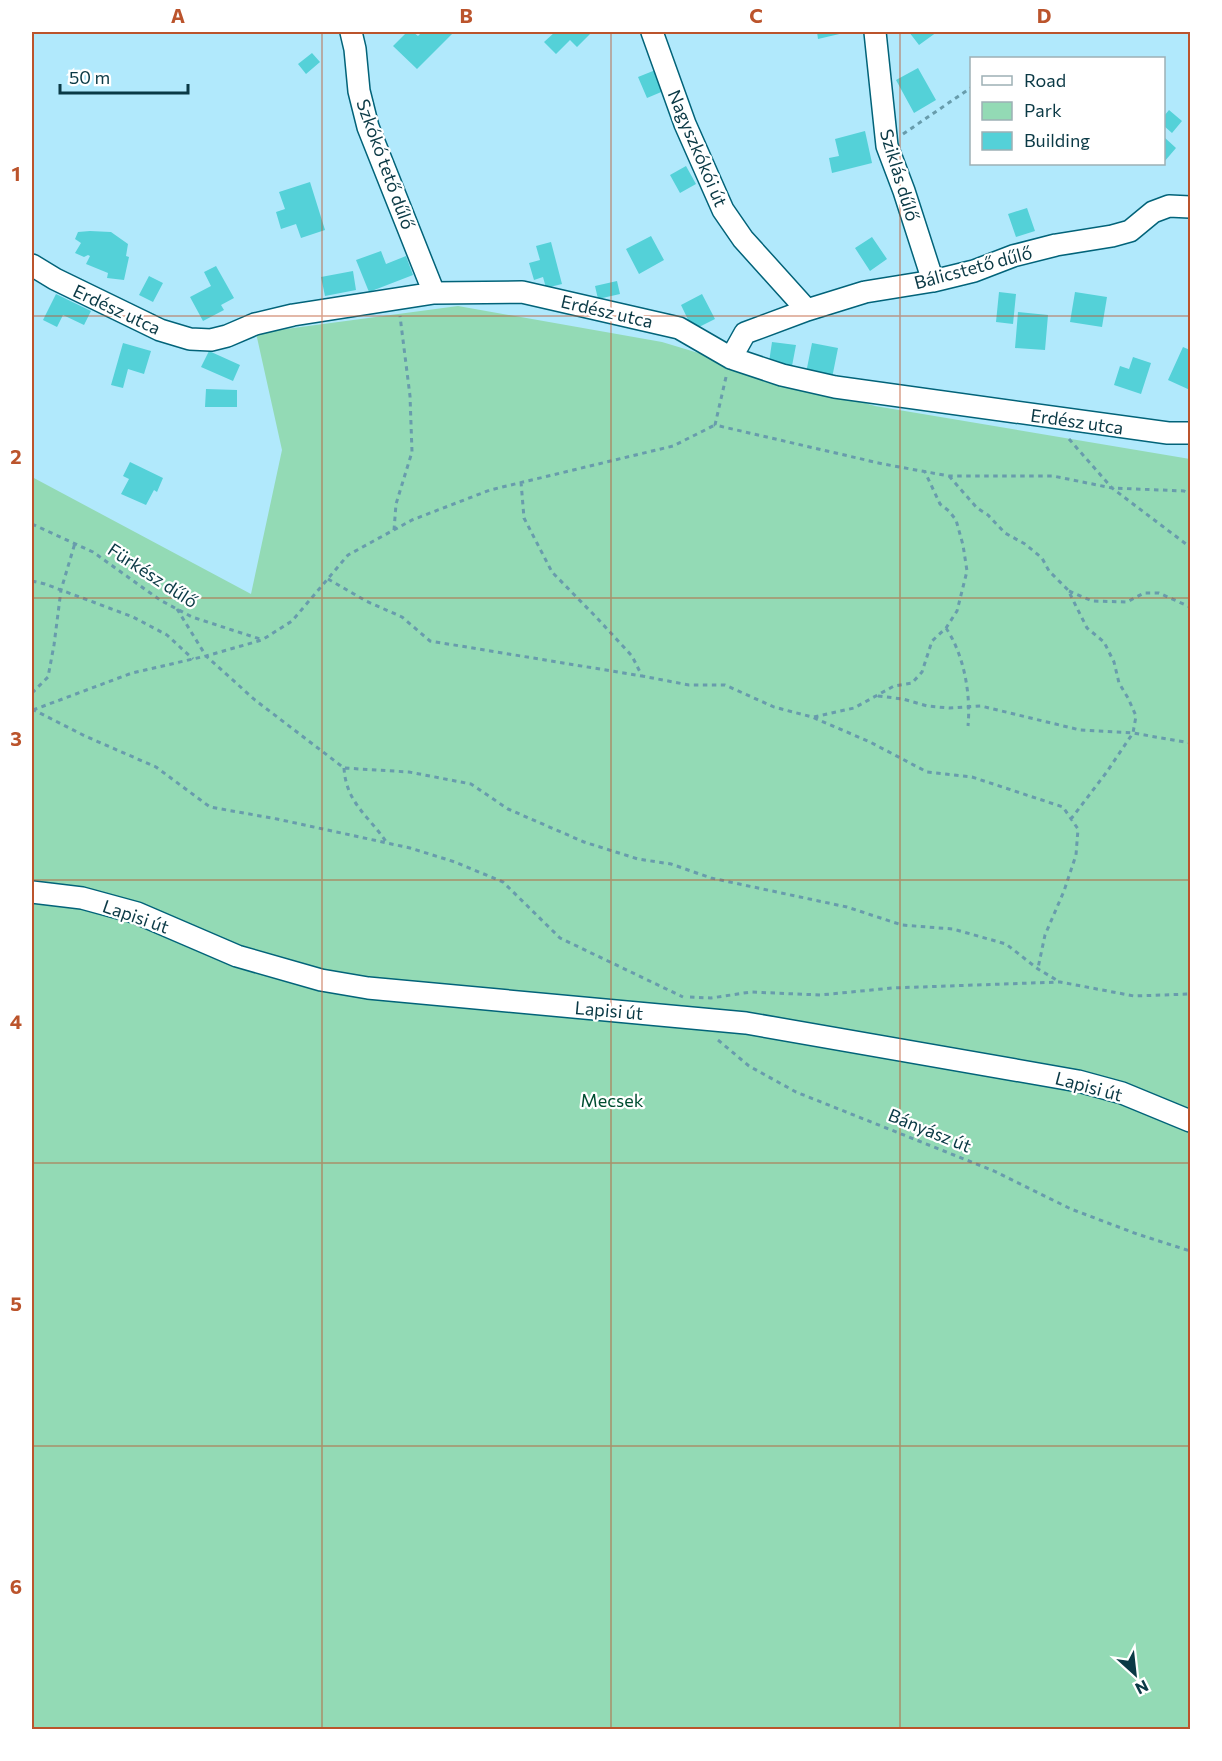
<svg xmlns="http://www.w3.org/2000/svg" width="1222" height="1761" font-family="Commissioner,sans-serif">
	<rect width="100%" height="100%" fill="#b1e9fc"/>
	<path fill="#93dab5" d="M458,306L662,342L875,406L1190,459V1729H32V477L251,594L282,450L256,333Z"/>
	<path fill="#54d1d8" d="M407,32H413L418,36L422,32H454L417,69L393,46Z
		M555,32H588L590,34L577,47L570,40L556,54L544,42Z
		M817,32H848L818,39Z
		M909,32H937L919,45Z
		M312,53L320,62L306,74L298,64Z
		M918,68L936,100L914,113L896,80Z
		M658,69L666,90L647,98L638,77Z
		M1169,110L1182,121L1172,133L1164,126V116Z
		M865,131L872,163L832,173L829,158L839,156L835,139Z
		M1164,137L1176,148L1164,162Z
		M686,166L696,184L680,193L670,175Z
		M310,182L325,230L301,238L296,224L281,229L276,212L285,209L279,192Z
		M1027,208L1035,231L1016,237L1008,214Z
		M90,231L111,232L128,244L126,256L129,257L124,280L107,278L108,273L86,264L90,256L88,255L84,257L75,253L81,243L75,239L78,232Z
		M651,236L664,260L639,274L626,249Z
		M872,237L887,259L870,271L855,248Z
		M551,242L562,284L546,288L543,277L534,280L529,263L540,260L536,246Z
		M381,251L386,264L406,256L413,275L369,292L356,260Z
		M216,266L234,298L221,305L224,310L203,321L190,297L211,286L204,272Z
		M353,271L356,290L325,296L321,277Z
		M149,276L163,283L153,302L139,295Z
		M617,281L620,294L598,299L595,286Z
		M999,292L1016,294L1013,324L996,322Z
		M1075,292L1107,297L1102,327L1070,322Z
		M56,294L91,311L84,325L63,315L57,327L43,320Z
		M702,294L715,319L693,330L681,305Z
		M1018,312L1048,315L1045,350L1015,348Z
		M772,342L796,345L792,366L769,362Z
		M123,343L151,351L144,374L128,369L123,388L111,385Z
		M812,343L838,348L832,378L806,373Z
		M1183,347L1190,350V390L1168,380Z
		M209,351L240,365L233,381L201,367Z
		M1133,357L1151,363L1141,394L1114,385L1120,366L1129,369Z
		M206,389L237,390V407H205Z
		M130,462L163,478L157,492L154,490L146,505L121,494L129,479L123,476Z"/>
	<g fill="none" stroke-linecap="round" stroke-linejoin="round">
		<g stroke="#026379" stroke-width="24">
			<path id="minor" d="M351,32L355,49L359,91L368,127L434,293
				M652,32L685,124L723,210L743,239L807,310
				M875,32L887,146L904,191L933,281
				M32,265L55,279L160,330L190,339L211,340L227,336L255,324L293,315L434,293L522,292L679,328L731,358L782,375L835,387L1168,433H1190
				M731,358L745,333L807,310L865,292L933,281L974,271L1013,256L1056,245L1112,236L1130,231L1153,212L1169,206L1190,207
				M32,892L82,898L137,913L237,956L321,980L368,988L746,1023L1078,1081L1122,1093L1190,1121"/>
		</g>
		<path stroke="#689cac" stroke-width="3" stroke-dasharray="4.5 4.5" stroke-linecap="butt" d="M903,134L972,87
			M726,377L715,425L883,464L949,476H1053L1112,488L1184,491L1190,494
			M1069,439L1112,488L1190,547
			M949,476L977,508L988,515L1005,533L1025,544L1042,558L1049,571L1068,590L1087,628L1104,642L1114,662L1119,683L1128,698L1136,716L1133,733L1106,773L1071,819
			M521,482L524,518L552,572L597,618L632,656L642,676L689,685H725L774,707L812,717L870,742L927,772L972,777L1063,807L1078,829L1076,855L1064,891L1045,935L1038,968
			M32,524L93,552L160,600L192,617L260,639
			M394,530L396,504L412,452L410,396L400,316
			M328,579L366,601L402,617L430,641L642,676
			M32,581L45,584L133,617L167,635L193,659
			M1069,591L1092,601L1127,602L1144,593H1159L1190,607
			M177,609L206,656L255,700L344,768L409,772L471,784L508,809L584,842L638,859L671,864L711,878L847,907L902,925L953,929L1006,944L1038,969L1060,982
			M946,628C964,655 971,694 968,726
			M32,693L48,677L54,645L61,590L75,543
			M878,696L903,699L927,706L949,708L981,706L1080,730L1133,733L1190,743
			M32,709L85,736L156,767L210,807L277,819L410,848L455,862L503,882L560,938L683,997
			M33,710L132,673L206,656L262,640L292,621L348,555L412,520L490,490L673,446L715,425
			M814,717L854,708L894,686L912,683L922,672L932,641L946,628L957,611L967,571L963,545L956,520L949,511L940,504L925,472
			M344,768C346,803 369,816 387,843
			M690,997L711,998L751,992L820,995L892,988L1060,982L1134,996L1190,994
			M718,1040L749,1066L796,1092L994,1171L1071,1209L1137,1234L1190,1251"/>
		<use href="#minor" stroke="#fff" stroke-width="21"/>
	</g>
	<path fill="none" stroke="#bb542c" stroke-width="1.5" stroke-opacity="0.55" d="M322,32V1730M611,32V1730M900,32V1730M32,316H1190M32,598H1190M32,880H1190M32,1163H1190M32,1446H1190"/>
	<g text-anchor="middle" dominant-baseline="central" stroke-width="4.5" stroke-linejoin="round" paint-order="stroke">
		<g font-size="18" fill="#0a3945" stroke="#fff">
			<text transform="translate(698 148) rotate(67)">Nagyszkókói út</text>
			<text transform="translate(386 164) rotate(70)">Szkókó tető dűlő</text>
			<text transform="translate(900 175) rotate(73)">Sziklás dűlő</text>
			<text transform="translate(973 267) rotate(-15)">Bálicstető dűlő</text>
			<text transform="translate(117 309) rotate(25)">Erdész utca</text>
			<text transform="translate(607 311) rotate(13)">Erdész utca</text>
			<text transform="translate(1077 421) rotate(8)">Erdész utca</text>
			<text transform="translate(153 575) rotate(33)">Fürkész dűlő</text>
			<text transform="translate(136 916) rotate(19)">Lapisi út</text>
			<text transform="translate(609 1010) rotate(5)">Lapisi út</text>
			<text transform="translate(1089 1086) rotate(15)">Lapisi út</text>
			<text transform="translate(930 1130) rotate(22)">Bányász út</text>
		</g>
		<g font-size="18" fill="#004d31" stroke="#fff">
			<text x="612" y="1100">Mecsek</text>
		</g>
	</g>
	<rect width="1222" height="1761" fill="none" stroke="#ffffff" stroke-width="66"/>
	<rect x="970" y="57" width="195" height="108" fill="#ffffff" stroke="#9db0b5" stroke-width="1.5"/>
	<rect x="982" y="76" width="30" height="9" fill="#ffffff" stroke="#9db0b5" stroke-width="1.5"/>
	<text x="1024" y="87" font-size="18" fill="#0a3945">Road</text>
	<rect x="982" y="102" width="30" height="18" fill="#93dab5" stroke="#9db0b5" stroke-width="1.5"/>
	<text x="1024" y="117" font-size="18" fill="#0a3945">Park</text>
	<rect x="982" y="132" width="30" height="18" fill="#54d1d8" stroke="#9db0b5" stroke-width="1.5"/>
	<text x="1024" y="147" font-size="18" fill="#0a3945">Building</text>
	<g transform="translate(1135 1674) rotate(153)" stroke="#ffffff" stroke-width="4.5" paint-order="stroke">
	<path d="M0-4.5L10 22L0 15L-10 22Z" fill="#0a3945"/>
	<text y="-9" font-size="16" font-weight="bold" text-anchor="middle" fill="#0a3945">N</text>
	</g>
	<path d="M60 84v9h128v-9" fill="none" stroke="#0a3945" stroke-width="3"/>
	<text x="69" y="84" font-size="18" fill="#0a3945" stroke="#ffffff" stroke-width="4.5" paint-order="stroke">50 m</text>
	<rect x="33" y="33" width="1156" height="1695" fill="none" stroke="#bb542c" stroke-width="2"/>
	<g font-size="20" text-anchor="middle" font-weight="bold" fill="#bb542c">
		<text x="178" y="23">A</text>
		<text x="466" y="23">B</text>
		<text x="756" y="23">C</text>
		<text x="1044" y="23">D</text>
		<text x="16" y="181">1</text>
		<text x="16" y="464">2</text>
		<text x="16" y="746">3</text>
		<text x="16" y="1029">4</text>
		<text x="16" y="1311">5</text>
		<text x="16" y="1594">6</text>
	</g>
</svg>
